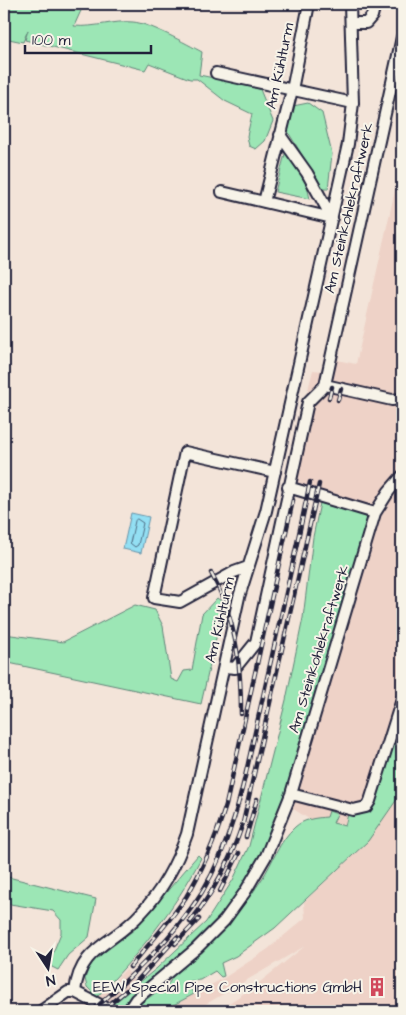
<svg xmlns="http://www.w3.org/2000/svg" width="406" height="1015" font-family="'Architects Daughter',sans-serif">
	<rect width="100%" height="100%" fill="#f3e4d9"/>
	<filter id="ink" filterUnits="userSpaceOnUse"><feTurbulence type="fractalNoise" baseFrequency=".02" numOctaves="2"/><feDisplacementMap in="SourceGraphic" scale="10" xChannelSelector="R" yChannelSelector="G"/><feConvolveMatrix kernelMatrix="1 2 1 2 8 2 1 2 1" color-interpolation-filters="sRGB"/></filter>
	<g filter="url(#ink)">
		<path fill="#eed2c7" d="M402,159V1011H217L255,986L305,946L194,1011H162L224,978L268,949L305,918L304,902L368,841L309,819L284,803L368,521L365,516L282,492L313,370L323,371L327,358L356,364Z
			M126,969L137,985L103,1011H81L108,988Z"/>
		<path fill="#9ce6b5" stroke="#5f8478" d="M4,4H84L74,26C95,28 114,20 133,22C149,23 187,44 202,52L199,75L259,87L273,121L265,141L256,149L249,146L247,136L252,114L225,101L197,79H190L149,63L145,70L25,40L28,30L23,42L4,38Z
			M308,103L322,113L332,154L328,189H323L288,132L293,106Z
			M286,150L304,172L310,199L275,192Z
			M320,503L365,516L368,521L280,816L258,867L215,925L126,1005L119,1007L112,1005L157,968L206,922L233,880L249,846L286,700L303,618L313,537Z
			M217,598L224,603L201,704L4,662V634L63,642L135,605L155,610L163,626L171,679L178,682L184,671L192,670L202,614Z
			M402,710V792L368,841L275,928L236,956L221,963L224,976L221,977L215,971L200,980L190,981L188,986L194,994L162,1011H139L140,1004L169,983L174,974C208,945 238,916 262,879C273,862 279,841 295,827C304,819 315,818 327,817L329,811L337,814L333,823L345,826L348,814C360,817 366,814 373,805Z
			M198,855L201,858C175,909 137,956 97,997L87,987L85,979L90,963L135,929Z
			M4,876L96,899L89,937L68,955L58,970L48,965L61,933V920L53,911L4,903Z"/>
		<path fill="#93dff3" stroke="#6693a9" d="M131,513L149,517L141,553L123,549Z"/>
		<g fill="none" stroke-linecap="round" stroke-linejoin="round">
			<path stroke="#4f6e85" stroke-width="1" d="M137,519L143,523L138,545L135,547L130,543L135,521Z"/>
			<g stroke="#22223b" stroke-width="14">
				<path id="minor" d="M352,23H366L372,16L375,4
					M216,73L353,103
					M280,135L307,173L332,218
					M222,192L332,218
					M264,202L292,90L309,4
					M325,385L392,400L401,399
					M288,487L375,513
					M248,567L234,572L180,602L154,598L185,452L275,472
					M225,667L235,668L256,642L308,402L325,385L402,37
					M291,794L353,810L366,807L370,801L402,699
					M75,992C79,947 114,944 141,913C163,890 177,863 187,834L239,597L266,511L348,144L353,103L350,4
					M41,1011L68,992H75L112,1011
					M128,1011L136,999L197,948L224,921L245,892L266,856L291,794L375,513L389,491L402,476"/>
			</g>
			<use href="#minor" stroke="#f7f3e8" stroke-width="10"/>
			<g stroke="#22223b" stroke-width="4.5">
				<path id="rail" d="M329,398L332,387
					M338,400L341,389
					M211,573C236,618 241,663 241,714
					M246,837L257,799
					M220,891L239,853
					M190,922C214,892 231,859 243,823L319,484
					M175,944L199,919
					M130,967C149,944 170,921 186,897C204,868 216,837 226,805L293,500
					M106,1007L134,984L177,937
					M92,1011C132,976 174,937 202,892C237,834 247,765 262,701C278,628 295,555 310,482"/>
			</g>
			<use href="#rail" stroke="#f7f3e8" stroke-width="2.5" stroke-dasharray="8" stroke-linecap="butt"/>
		</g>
	</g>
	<defs>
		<g id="building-bare" transform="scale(1.5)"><path d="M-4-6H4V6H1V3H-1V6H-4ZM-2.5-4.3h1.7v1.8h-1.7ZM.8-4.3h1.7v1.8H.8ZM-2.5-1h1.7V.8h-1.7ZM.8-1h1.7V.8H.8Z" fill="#d1495b" stroke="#f7f3e8" stroke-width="2.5" paint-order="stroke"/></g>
	</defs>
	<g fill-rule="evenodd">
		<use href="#building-bare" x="377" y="987"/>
	</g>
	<g text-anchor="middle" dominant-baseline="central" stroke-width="4" stroke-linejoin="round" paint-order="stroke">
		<g font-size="15" fill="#22223b" stroke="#f7f3e8">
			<text transform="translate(280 66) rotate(-78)">Am Kühlturm</text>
			<text transform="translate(349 208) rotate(-77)">Am Steinkohlekraftwerk</text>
			<text transform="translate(220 620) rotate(-77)">Am Kühlturm</text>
			<text transform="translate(319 649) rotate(-73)">Am Steinkohlekraftwerk</text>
		</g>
		<g font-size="15" fill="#22223b" stroke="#f7f3e8" text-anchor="end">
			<text x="362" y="987">EEW Special Pipe Constructions GmbH</text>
		</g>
	</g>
	<rect width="406" height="1015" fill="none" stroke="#f7f3e8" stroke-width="20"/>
	<rect x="10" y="10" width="386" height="995" fill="none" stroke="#22223b" stroke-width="2" filter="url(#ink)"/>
	<g transform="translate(48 968) rotate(168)" stroke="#f7f3e8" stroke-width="4" paint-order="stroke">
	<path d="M0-4L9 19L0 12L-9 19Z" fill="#22223b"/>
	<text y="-8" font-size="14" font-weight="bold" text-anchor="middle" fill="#22223b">N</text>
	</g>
	<path d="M25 45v8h126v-8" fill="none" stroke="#22223b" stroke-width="2.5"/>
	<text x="32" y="45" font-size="15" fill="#22223b" stroke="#f7f3e8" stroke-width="4" paint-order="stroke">100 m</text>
</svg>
